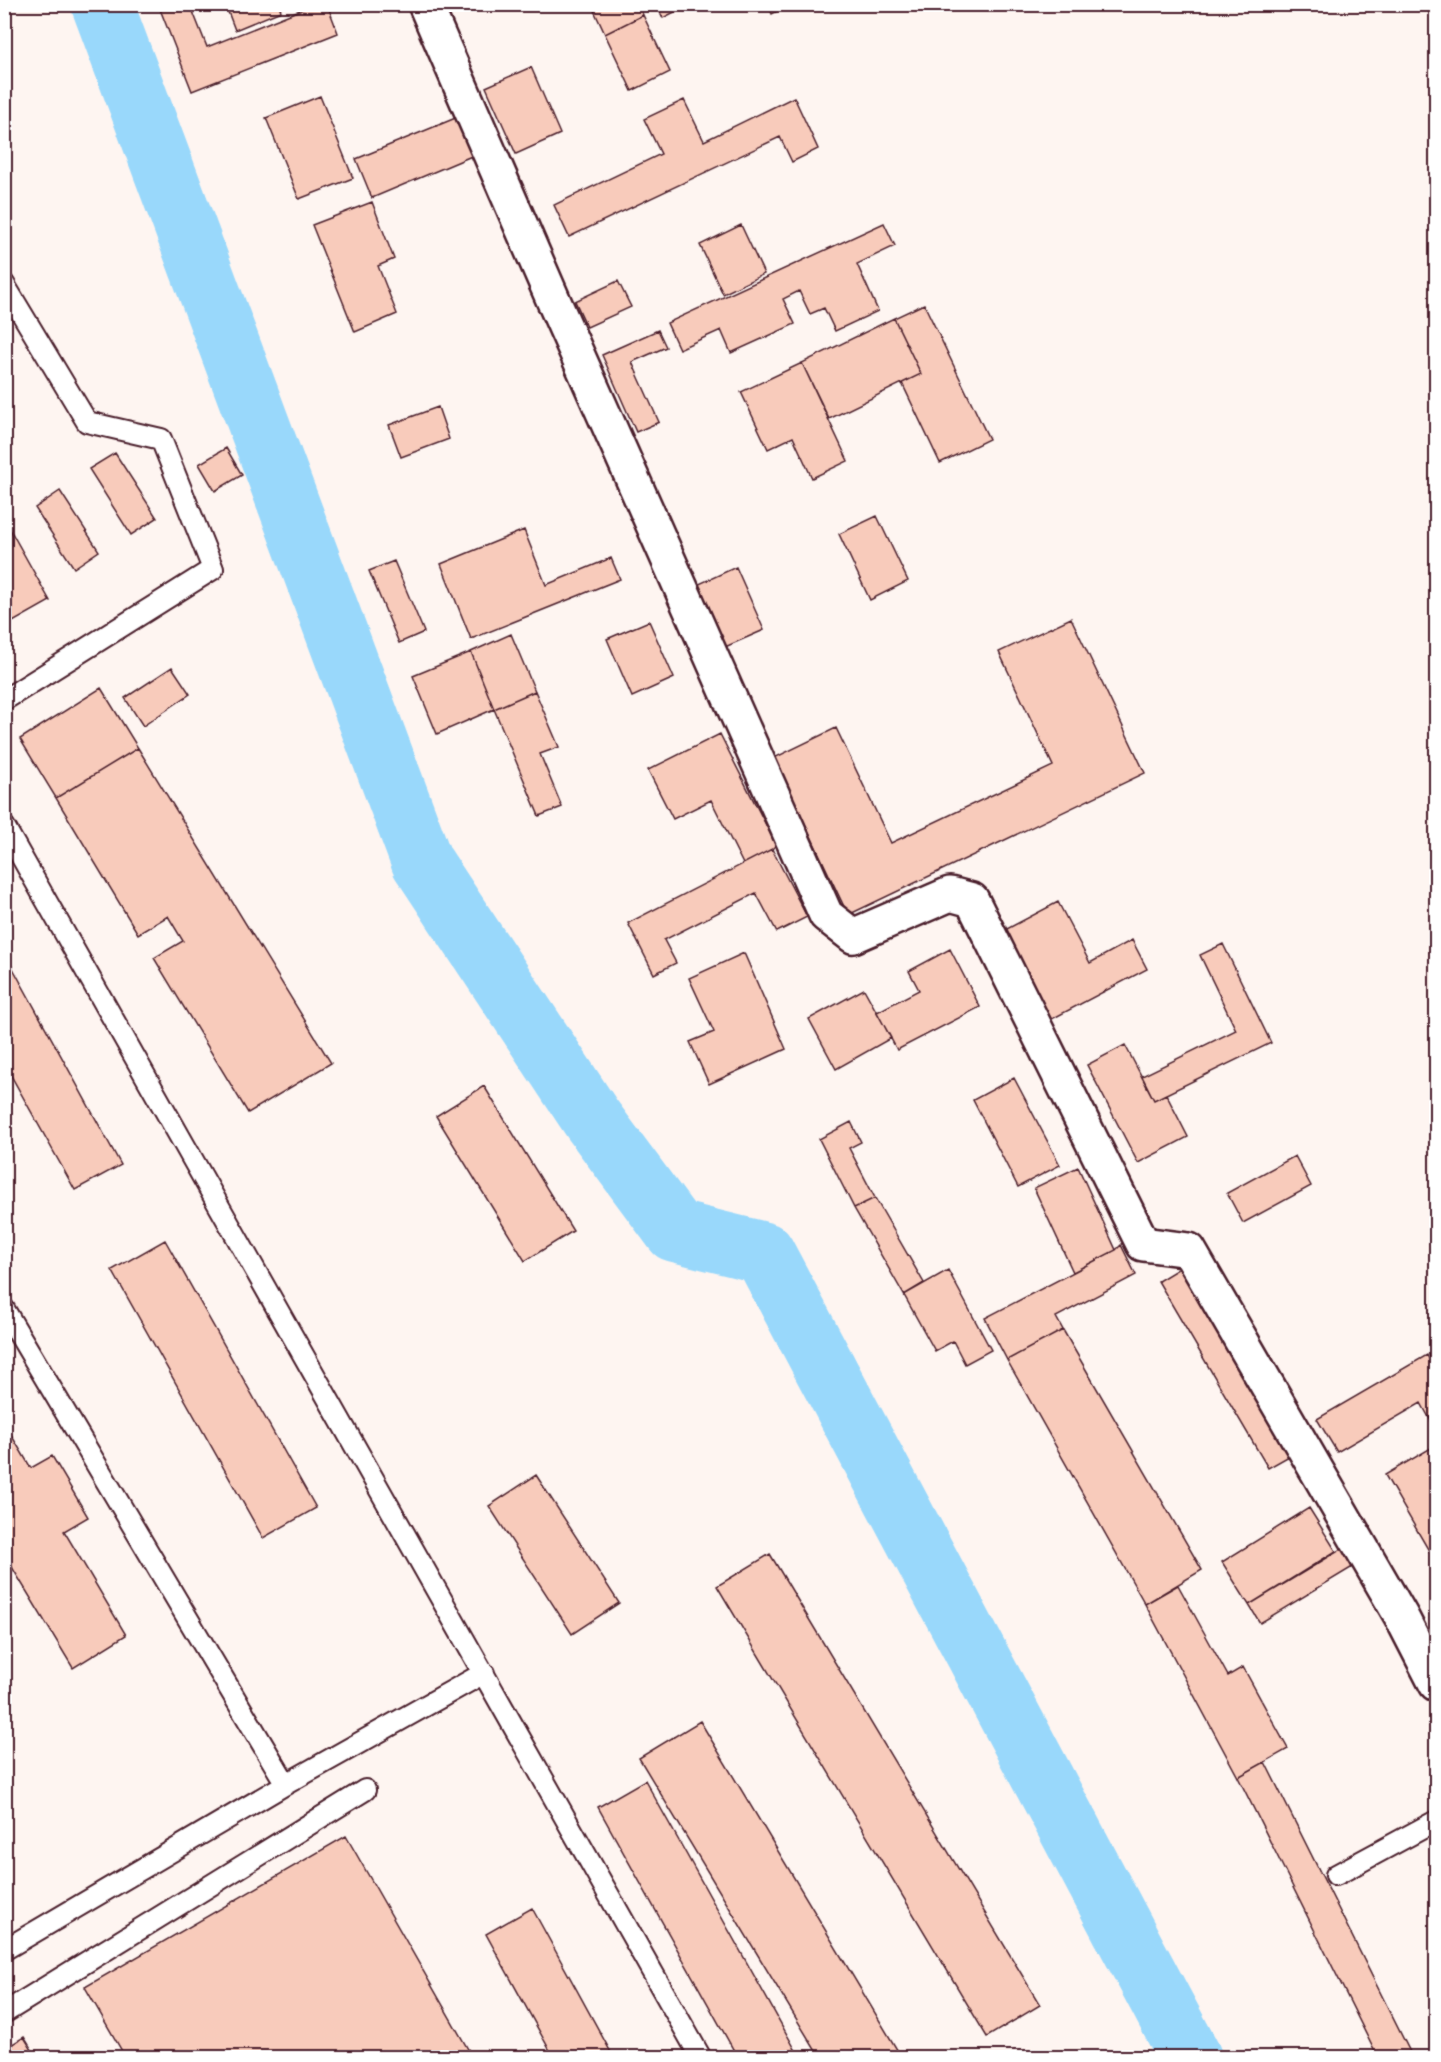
<svg xmlns="http://www.w3.org/2000/svg" width="1441" height="2062" font-family="Pangolin,sans-serif">
	<rect width="100%" height="100%" fill="#fef5f1"/>
	<filter id="ink" filterUnits="userSpaceOnUse"><feTurbulence type="fractalNoise" baseFrequency=".0167" numOctaves="2"/><feDisplacementMap in="SourceGraphic" scale="12" xChannelSelector="R" yChannelSelector="G"/><feConvolveMatrix kernelMatrix="1 2 1 2 8 2 1 2 1" color-interpolation-filters="sRGB"/></filter>
	<g filter="url(#ink)">
		<g fill="none" stroke-linecap="round" stroke-linejoin="round">
			<path stroke="#99d8fb" stroke-width="62" d="M102,4L422,862L592,1119L675,1231L764,1253L1191,2058"/>
		</g>
		<path fill="#f8cbbb" stroke="#4a1f2b" stroke-width="1.5" d="M158,4H190L207,47L315,4H327L338,33L192,91Z
			M225,4H279L281,11L235,30Z
			M591,4H638L643,15L605,34Z
			M656,4H690L663,18Z
			M768,4H791L772,14Z
			M643,15L670,72L632,91L605,34Z
			M531,67L560,134L516,154L486,87Z
			M320,96L353,178L299,199L266,118Z
			M794,97L818,149L792,162L780,137L569,237L554,205L661,154L644,119L684,100L704,141Z
			M458,117L474,155L372,198L356,159Z
			M372,202L394,259L378,266L397,314L355,332L312,225Z
			M884,223L895,246L857,264L878,311L835,331L824,308L810,314L799,291L783,299L795,324L731,353L721,330L679,349L667,323Z
			M741,225L764,274L723,294L700,245Z
			M618,281L631,307L587,327L575,301Z
			M924,304L989,439L940,463L902,383L921,374L894,318Z
			M894,318L921,374L829,419L802,363Z
			M658,330L666,347L632,362L659,422L636,432L602,355Z
			M802,363L848,461L812,478L793,437L768,449L741,392Z
			M438,407L449,439L401,457L389,425Z
			M226,448L242,475L215,491L199,464Z
			M115,453L157,518L131,535L89,469Z
			M60,491L99,551L74,568L35,508Z
			M877,516L908,581L870,600L839,534Z
			M7,524L50,601L4,627V525Z
			M524,530L546,585L611,558L620,579L471,639L441,564Z
			M394,561L424,632L399,643L369,571Z
			M736,567L764,630L725,647L697,585Z
			M1071,618L1145,773L848,915L774,758L836,728L891,843L1053,766L999,652Z
			M649,621L674,678L632,697L607,639Z
			M511,634L535,691L494,709L471,652Z
			M471,652L494,709L437,734L413,676Z
			M172,667L190,694L143,726L125,698Z
			M101,688L138,748L56,798L20,739Z
			M535,691L559,747L540,754L562,807L539,816L494,709Z
			M720,734L776,845L772,849L743,864L711,800L673,819L648,770Z
			M138,748L331,1063L248,1113L154,958L183,941L168,916L138,934L56,798Z
			M772,849L807,917L777,932L756,893L664,940L676,963L654,974L628,923Z
			M1058,902L1090,963L1132,940L1147,969L1050,1020L1003,931Z
			M1223,944L1271,1043L1154,1100L1142,1076L1236,1030L1200,955Z
			M950,949L980,1007L897,1050L877,1012L919,990L909,971Z
			M4,952L121,1165L75,1190L4,1063Z
			M744,953L786,1049L709,1084L690,1042L714,1032L689,978Z
			M864,989L891,1038L836,1069L809,1019Z
			M1125,1045L1154,1100L1166,1094L1188,1137L1138,1163L1087,1065Z
			M1014,1078L1060,1165L1018,1187L973,1100Z
			M484,1086L573,1231L525,1261L436,1116Z
			M851,1122L861,1142L849,1148L875,1198L854,1208L819,1139Z
			M1295,1156L1311,1186L1243,1223L1227,1193Z
			M1078,1167L1116,1250L1073,1272L1034,1188Z
			M875,1198L924,1283L904,1295L854,1208Z
			M165,1240L316,1508L263,1538L112,1270Z
			M1121,1245L1136,1275L1056,1317L1063,1330L1007,1360L985,1318L1116,1250Z
			M1181,1267L1291,1455L1268,1468L1158,1281Z
			M948,1270L991,1350L965,1364L953,1341L935,1351L904,1295Z
			M1063,1330L1202,1570L1145,1604L1007,1360Z
			M1427,1355L1436,1371V1430L1421,1403L1337,1452L1317,1419Z
			M4,1423L31,1468L52,1456L88,1517L64,1531L126,1635L73,1668L4,1554Z
			M1436,1445V1563L1385,1475Z
			M536,1475L619,1603L572,1634L489,1506Z
			M1309,1508L1336,1551L1249,1605L1222,1562Z
			M1345,1547L1356,1565L1260,1623L1249,1605Z
			M770,1554L1040,2005L987,2037L717,1586Z
			M1178,1585L1228,1676L1243,1667L1288,1749L1238,1777L1145,1604Z
			M700,1721L902,2058H820L639,1758Z
			M1265,1762L1413,2058H1378L1238,1777Z
			M645,1780L800,2058H738L598,1807Z
			M346,1836L473,2058H126L85,1987Z
			M532,1908L614,2058H554L486,1934Z
			M24,2037L37,2058H4V2049Z"/>
		<g fill="none" stroke-linecap="round" stroke-linejoin="round">
			<g stroke="#4a1f2b" stroke-width="24">
				<path id="lane" d="M4,284L87,422L161,439L213,569L4,700
					M4,826L701,2058
					M4,1309L286,1784
					M1336,1875L1436,1821
					M4,1950L286,1784L484,1673
					M4,2013L365,1790"/>
			</g>
			<g stroke="#4a1f2b" stroke-width="38">
				<path id="street" d="M425,4L555,304L826,915L853,936L950,894L972,900L1143,1244L1189,1250L1401,1616L1436,1684"/>
			</g>
			<use href="#lane" stroke="#fff" stroke-width="20"/>
			<use href="#street" stroke="#fff" stroke-width="33"/>
		</g>
	</g>
	<rect width="1441" height="2062" fill="none" stroke="#fff" stroke-width="24"/>
	<rect x="12" y="12" width="1417" height="2038" fill="none" stroke="#4a1f2b" stroke-width="2" filter="url(#ink)"/>
</svg>
